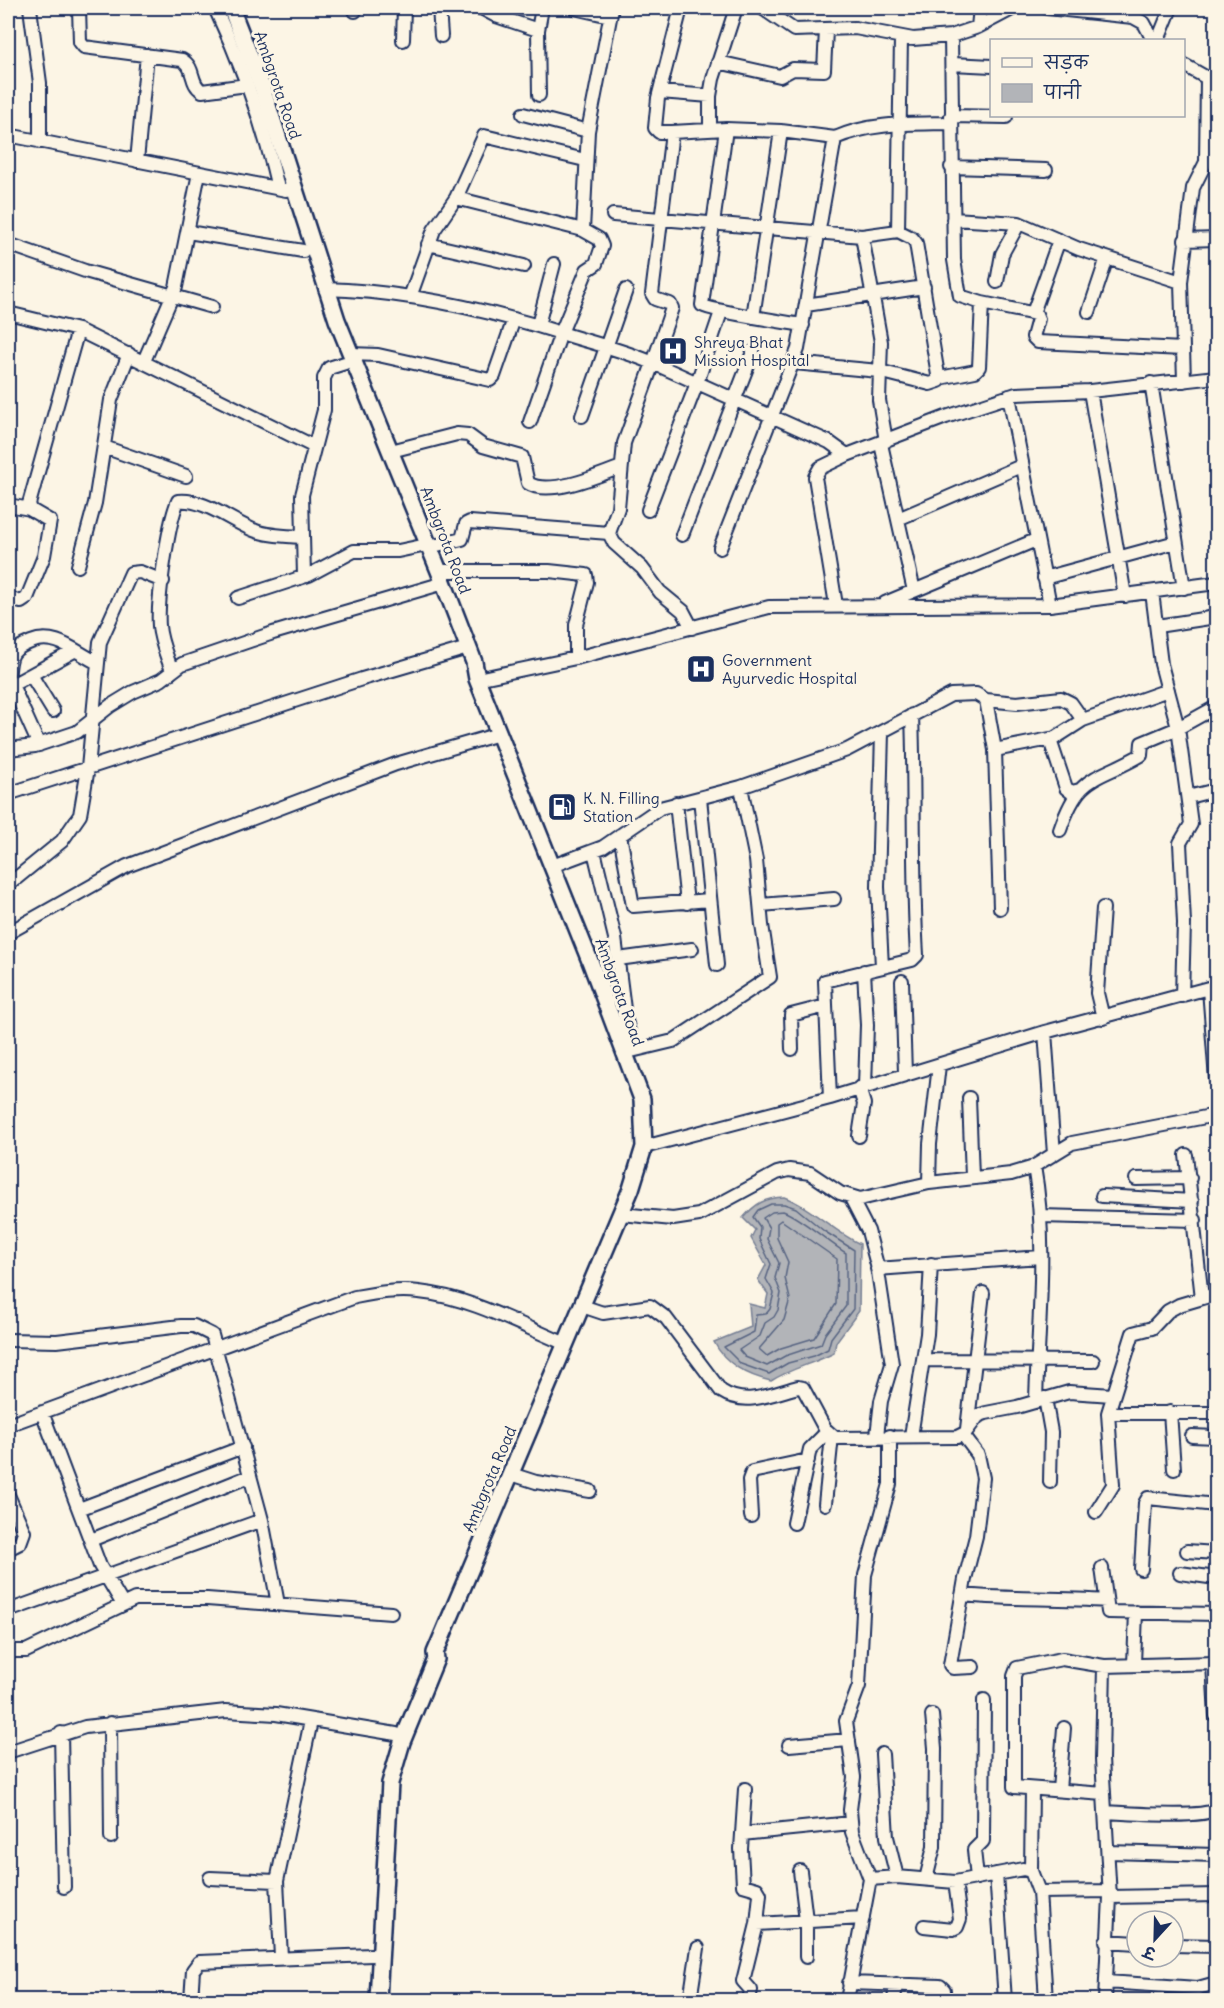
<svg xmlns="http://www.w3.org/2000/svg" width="1224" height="2008" font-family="Delius,'Playpen Sans Deva',sans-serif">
	<rect width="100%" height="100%" fill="#fcf5e5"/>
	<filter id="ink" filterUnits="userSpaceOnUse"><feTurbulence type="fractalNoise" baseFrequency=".0167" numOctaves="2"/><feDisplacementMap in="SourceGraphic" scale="12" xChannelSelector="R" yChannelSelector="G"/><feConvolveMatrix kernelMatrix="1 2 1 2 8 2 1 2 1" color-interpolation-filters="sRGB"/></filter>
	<g filter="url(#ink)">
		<path fill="#b2b4b8" stroke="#767f94" stroke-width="1.5" d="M784,1197C811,1207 833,1231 860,1244L859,1311L836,1342L834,1353C813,1364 791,1368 771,1381C748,1376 725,1364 714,1342L751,1327L749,1304L765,1308L768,1294L758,1280L766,1265L751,1238L755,1230L743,1218C756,1203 765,1198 784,1197Z"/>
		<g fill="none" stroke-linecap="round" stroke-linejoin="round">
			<path stroke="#576482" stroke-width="1.5" d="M771,1204H784L796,1208L824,1231L854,1250L853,1309L831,1338L828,1349L814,1356L788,1363L769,1374L741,1364L724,1347L754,1332L756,1315L766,1314L770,1309L774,1293L766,1279L771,1264L759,1239L760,1227L753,1217L758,1210Z
				M783,1211C800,1217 828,1242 846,1253V1306L825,1334L821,1344L785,1356L767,1366L745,1357L739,1350L760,1336L765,1323L774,1317L778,1310L781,1293L775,1278L779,1263L767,1239L769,1228L763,1218L772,1212Z
				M781,1220L837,1259L836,1304L814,1338L781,1348L767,1356L759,1349L784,1320L790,1299L785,1278L788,1262L777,1238V1223Z"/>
			<g stroke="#1b2f5e" stroke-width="16">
				<path id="minor" d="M30,8L40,83V142
					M79,8L80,42L84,47L182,60C196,68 189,83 202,91L247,85
					M215,8C242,65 264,126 278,188
					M355,8V11
					M439,8L441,36
					M466,8H482
					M481,8L496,16L538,30
					M574,8L610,16
					M762,8L794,30L855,28L913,39L951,36L978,27L1014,8
					M1047,8L1133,17L1144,23L1153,40
					M978,27L980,8
					M403,40L404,8
					M1158,40L1171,8
					M718,62L780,76L793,69L824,70L826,30
					M952,64L992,66
					M1184,65L1216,83
					M660,92L710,96
					M539,95L538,30L542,8
					M523,114L588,131
					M951,116L1006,117
					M710,129V96L713,79L736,8
					M726,129L672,132L652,294L655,299L670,304L672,308L653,363L829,442L847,455L820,468L815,477L836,605
					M672,132H659L655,128L658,98L681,8
					M8,135L286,190
					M137,161L147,55
					M951,167L1046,170
					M456,198L583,230L588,131L612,8
					M613,215L862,236
					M953,219L1019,223L1079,249L1181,282L1184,381
					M188,232L303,251
					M1185,240L1216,239
					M8,244L85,271L212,307
					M428,244L524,266
					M997,282L1002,254L1019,223
					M1181,282L1193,188L1206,162L1207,78
					M325,289C405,291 485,309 561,333C592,343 623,350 653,363L624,443L618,508L609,533L470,522L466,524L462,539L429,547
					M410,297L434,230L456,198L484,136L585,160
					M982,303L1036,314L1038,319L1033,337L1038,342L1183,349
					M806,305L924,287
					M1089,312L1107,258
					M8,313L78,330L313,446
					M1033,313L1059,240
					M753,317L781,131
					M538,325L554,264
					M803,325C789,323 707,310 702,305L726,129L781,131L835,138
					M350,354L378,355L490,380L494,376L514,319
					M144,361L176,287L199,173
					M794,363L879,371L930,384L939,381L916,243L912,238L898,231
					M940,378L975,371L979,367L982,303L960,296L954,260L951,36
					M1151,383L1184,588
					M1090,391L1125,596
					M1009,396L1050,605
					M582,416L626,290
					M530,422L561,333L587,270L596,264L602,246L599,239L583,230
					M886,441L879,400L881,342L862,236L898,231L901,38
					M881,444L914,591
					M104,447L186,476
					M391,451L457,434L468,435L483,446L522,457L528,483C549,497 600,475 621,467
					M847,455L946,417L1016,394L1090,391L1216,377
					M8,505L30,509
					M648,510L697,383L721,312
					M898,519L1021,466
					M609,533L614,543L642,568L660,592L683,611L692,628
					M682,535L753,352
					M720,548L798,349L835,138C871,122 912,124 951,123
					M78,566L95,503L111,400L129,354
					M439,571H549L586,575L587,582L576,625V658
					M304,576L302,495L324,410V378L329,368L345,363
					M1044,578L1176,542
					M1152,592L1161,664L1178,728L1191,824L1180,843L1184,923L1182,996
					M8,598L21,602L27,598L44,556L50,521L31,510L29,504L78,330
					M238,598L309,575L354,551H398L422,546
					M885,603L1036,540
					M1157,626L1216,617
					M172,671C167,656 160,641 159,626C157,601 168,523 178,501C204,498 232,522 256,531C270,536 287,536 302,537
					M31,675L53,711
					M8,676L39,745
					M8,678C11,656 8,651 31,642C55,632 74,651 96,662
					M477,679L576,658L769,607L1050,605L1216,583
					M12,685L74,651
					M986,700L1017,703L1061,698L1071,703L1083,720
					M1050,740L1066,788L1071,792L1080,790
					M8,749L35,746L77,732L110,706L133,692L161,680L182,664L273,633L437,585
					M995,750L1000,908
					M741,787L847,750L951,695L976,694L986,700L995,750L1055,738L1083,720L1168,690
					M8,794L362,679L461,650
					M1188,797L1216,790
					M700,798L717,965
					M676,803L687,903
					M1060,830C1080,772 1095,782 1141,755L1142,743L1178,728L1216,707
					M620,835L633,906L710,900
					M594,851L615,938L625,1017L634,1050
					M552,866L603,847L660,808L741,787L756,860L762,925L770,977L673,1041L623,1053
					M8,885L62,841L80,815L88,768L100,642L131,573L140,572L163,581
					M761,905L834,899
					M8,933L127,866L396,764L499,734
					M618,959L692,949
					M882,967L878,887L882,732
					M864,971L867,1025L865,1086
					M902,981L905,1073
					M1209,989L1216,1080
					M1103,1018L1097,993L1103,908
					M1045,1032L1054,1154
					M792,1049L791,1015L826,1006
					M859,1088L864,1104L859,1136
					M830,1098L825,981L912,960L917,955C912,875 915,795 912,715
					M969,1098L972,1177
					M644,1147L830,1098L1045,1032L1216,986
					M1186,1155L1202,1298
					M1034,1166C1048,1244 1038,1323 1036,1401
					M1136,1179L1190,1178
					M929,1183L930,1144L939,1065
					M1102,1196L1192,1201
					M851,1198L868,1231L877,1265L892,1364L881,1401L877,1436
					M621,1214L673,1219L699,1215L777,1173L789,1170L810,1173L840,1193L860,1199L929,1183L1011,1174L1031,1168L1072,1143L1216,1115
					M1040,1216L1195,1220
					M877,1269L1041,1257
					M582,1306L603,1313L650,1306L666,1318L721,1391C745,1407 772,1394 798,1387L803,1388L825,1429L835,1438L957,1437L965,1433L978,1416L986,1413L1017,1407L1069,1392L1112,1395
					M8,1340L57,1341L181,1326H194L212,1335L262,1520L278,1604
					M924,1360L1093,1361
					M1045,1398L1051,1432L1050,1482
					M42,1412L100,1566L122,1603
					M1170,1412L1174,1469
					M1108,1413H1216
					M8,1425L355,1297C376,1293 398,1289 419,1292C470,1297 520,1325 566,1344
					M967,1429L983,1293
					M963,1435L978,1455L983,1478L976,1536L965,1579L950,1665L953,1668L973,1667
					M911,1436L927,1334L931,1264
					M1192,1436L1216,1437
					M511,1474L536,1482L590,1491
					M8,1495L24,1532L20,1543L8,1549
					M825,1504L832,1436
					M79,1509L243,1447
					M1096,1512L1113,1485L1108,1413L1133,1333L1152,1328L1168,1311L1179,1305L1216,1294
					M751,1516L749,1480L752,1472L808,1460
					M794,1523L810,1449L827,1432
					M91,1540L250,1476
					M1187,1551L1216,1553
					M1102,1568L1108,1612L1216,1614
					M1141,1569L1145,1503L1148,1498L1216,1505
					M1180,1573L1216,1578
					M962,1595C1010,1600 1058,1597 1106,1601
					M8,1611L262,1520
					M8,1651H26L135,1599H207L391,1613
					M1134,1664L1136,1612
					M1213,1664L1216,1716
					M1104,1666L1102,1759L1110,1897L1105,2000
					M110,1723L111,1837
					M61,1733L64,1887
					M789,1745L849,1740
					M8,1752L85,1727L226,1711L276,1714L396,1734
					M882,1754L887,1837L897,1877
					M745,1789L741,1849L743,1885L757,1889L760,1894L757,1924L743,1981L751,1990L749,2000
					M1059,1790L1064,1728
					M1104,1794L1014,1787V1676L1017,1668L1062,1659L1104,1666L1216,1663
					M1105,1812C1125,1813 1204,1819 1216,1809
					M742,1834L851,1823
					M1108,1852L1216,1855
					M800,1871L806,1920V1957
					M1031,1871L1032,1789
					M996,1874L1005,2000
					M210,1878L277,1881
					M977,1878L974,1850L983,1841L984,1700
					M870,1879L897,1877L955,1882L1023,1869L1031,1871L1039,1892L1046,2000
					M926,1879L934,1847L935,1748L932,1715
					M1039,1892L1110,1891
					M1110,1897L1216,1895
					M757,1924L863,1918
					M924,1926L953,1929L957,1927L960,1919L955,1882
					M1106,1941L1137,1943
					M1173,1945L1216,1946
					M281,1957L277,1881L311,1721
					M1106,1982L1198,1988L1216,1983
					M849,1983L940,1986L944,1990V2000
					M191,2000L193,1970L199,1962L372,1955
					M690,2000L698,1948
					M847,2000L870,1879L852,1832L850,1810L854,1777L846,1721L859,1686L865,1575L890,1484V1436
					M894,2000L896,1984"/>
			</g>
			<g stroke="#1b2f5e" stroke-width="20">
				<path id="major" d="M231,8L262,87L337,320L439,571L474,662L477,679L590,961L642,1099L644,1147L631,1189L435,1653L436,1659L402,1742L390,1783L378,2000"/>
			</g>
			<use href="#minor" stroke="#fcf5e5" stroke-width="12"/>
			<use href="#major" stroke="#fcf5e5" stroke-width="15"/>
		</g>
	</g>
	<defs>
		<g id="hospital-square" transform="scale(1.5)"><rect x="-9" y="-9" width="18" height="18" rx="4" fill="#1b2f5e" stroke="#fcf5e5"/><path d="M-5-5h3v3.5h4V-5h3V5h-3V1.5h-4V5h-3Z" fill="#fff"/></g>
		<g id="fuel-square" transform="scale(1.5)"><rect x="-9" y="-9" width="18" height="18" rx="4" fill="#1b2f5e" stroke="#fcf5e5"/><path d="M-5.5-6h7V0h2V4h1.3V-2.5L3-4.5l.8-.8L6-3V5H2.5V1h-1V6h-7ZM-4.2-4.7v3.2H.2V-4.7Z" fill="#fff"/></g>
	</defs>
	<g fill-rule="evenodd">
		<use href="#hospital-square" x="673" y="351"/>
		<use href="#hospital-square" x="701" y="669"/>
		<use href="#fuel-square" x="562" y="807"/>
	</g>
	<g text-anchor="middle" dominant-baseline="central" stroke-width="6" stroke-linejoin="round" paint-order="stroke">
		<g font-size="16" fill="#1b2f5e" stroke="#fcf5e5">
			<text transform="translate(278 85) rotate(71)">Ambgrota Road</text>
			<text transform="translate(446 540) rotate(69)">Ambgrota Road</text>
			<text transform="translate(620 992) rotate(70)">Ambgrota Road</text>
			<text transform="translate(489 1479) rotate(-67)">Ambgrota Road</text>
		</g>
		<g font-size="16" fill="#1b2f5e" stroke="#fcf5e5" text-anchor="start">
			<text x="694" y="342">Shreya Bhat<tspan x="694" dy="18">Mission Hospital</tspan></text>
			<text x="722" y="660">Government<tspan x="722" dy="18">Ayurvedic Hospital</tspan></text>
			<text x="583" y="798">K. N. Filling<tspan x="583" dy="18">Station</tspan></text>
		</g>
	</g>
	<rect width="1224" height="2008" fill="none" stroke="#fcf5e5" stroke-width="30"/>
	<rect x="15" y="15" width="1194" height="1978" fill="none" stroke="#1b2f5e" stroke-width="2" filter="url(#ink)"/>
	<rect x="990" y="39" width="195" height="78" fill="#fcf5e5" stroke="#a2a6af" stroke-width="1.5"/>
	<rect x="1002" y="58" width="30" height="9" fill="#fcf5e5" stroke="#a2a6af" stroke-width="1.5"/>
	<text x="1044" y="69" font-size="18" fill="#1b2f5e">सड़क</text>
	<rect x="1002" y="84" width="30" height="18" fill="#b2b4b8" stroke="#a2a6af" stroke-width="1.5"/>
	<text x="1044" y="99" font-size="18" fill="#1b2f5e">पानी</text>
	<g transform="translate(1155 1939) rotate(202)"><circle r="28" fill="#fcf5e5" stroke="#a2a6af" stroke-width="1.5"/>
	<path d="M0-4.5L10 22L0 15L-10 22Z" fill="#1b2f5e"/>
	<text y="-9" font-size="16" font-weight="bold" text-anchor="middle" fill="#1b2f5e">उ</text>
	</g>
</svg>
